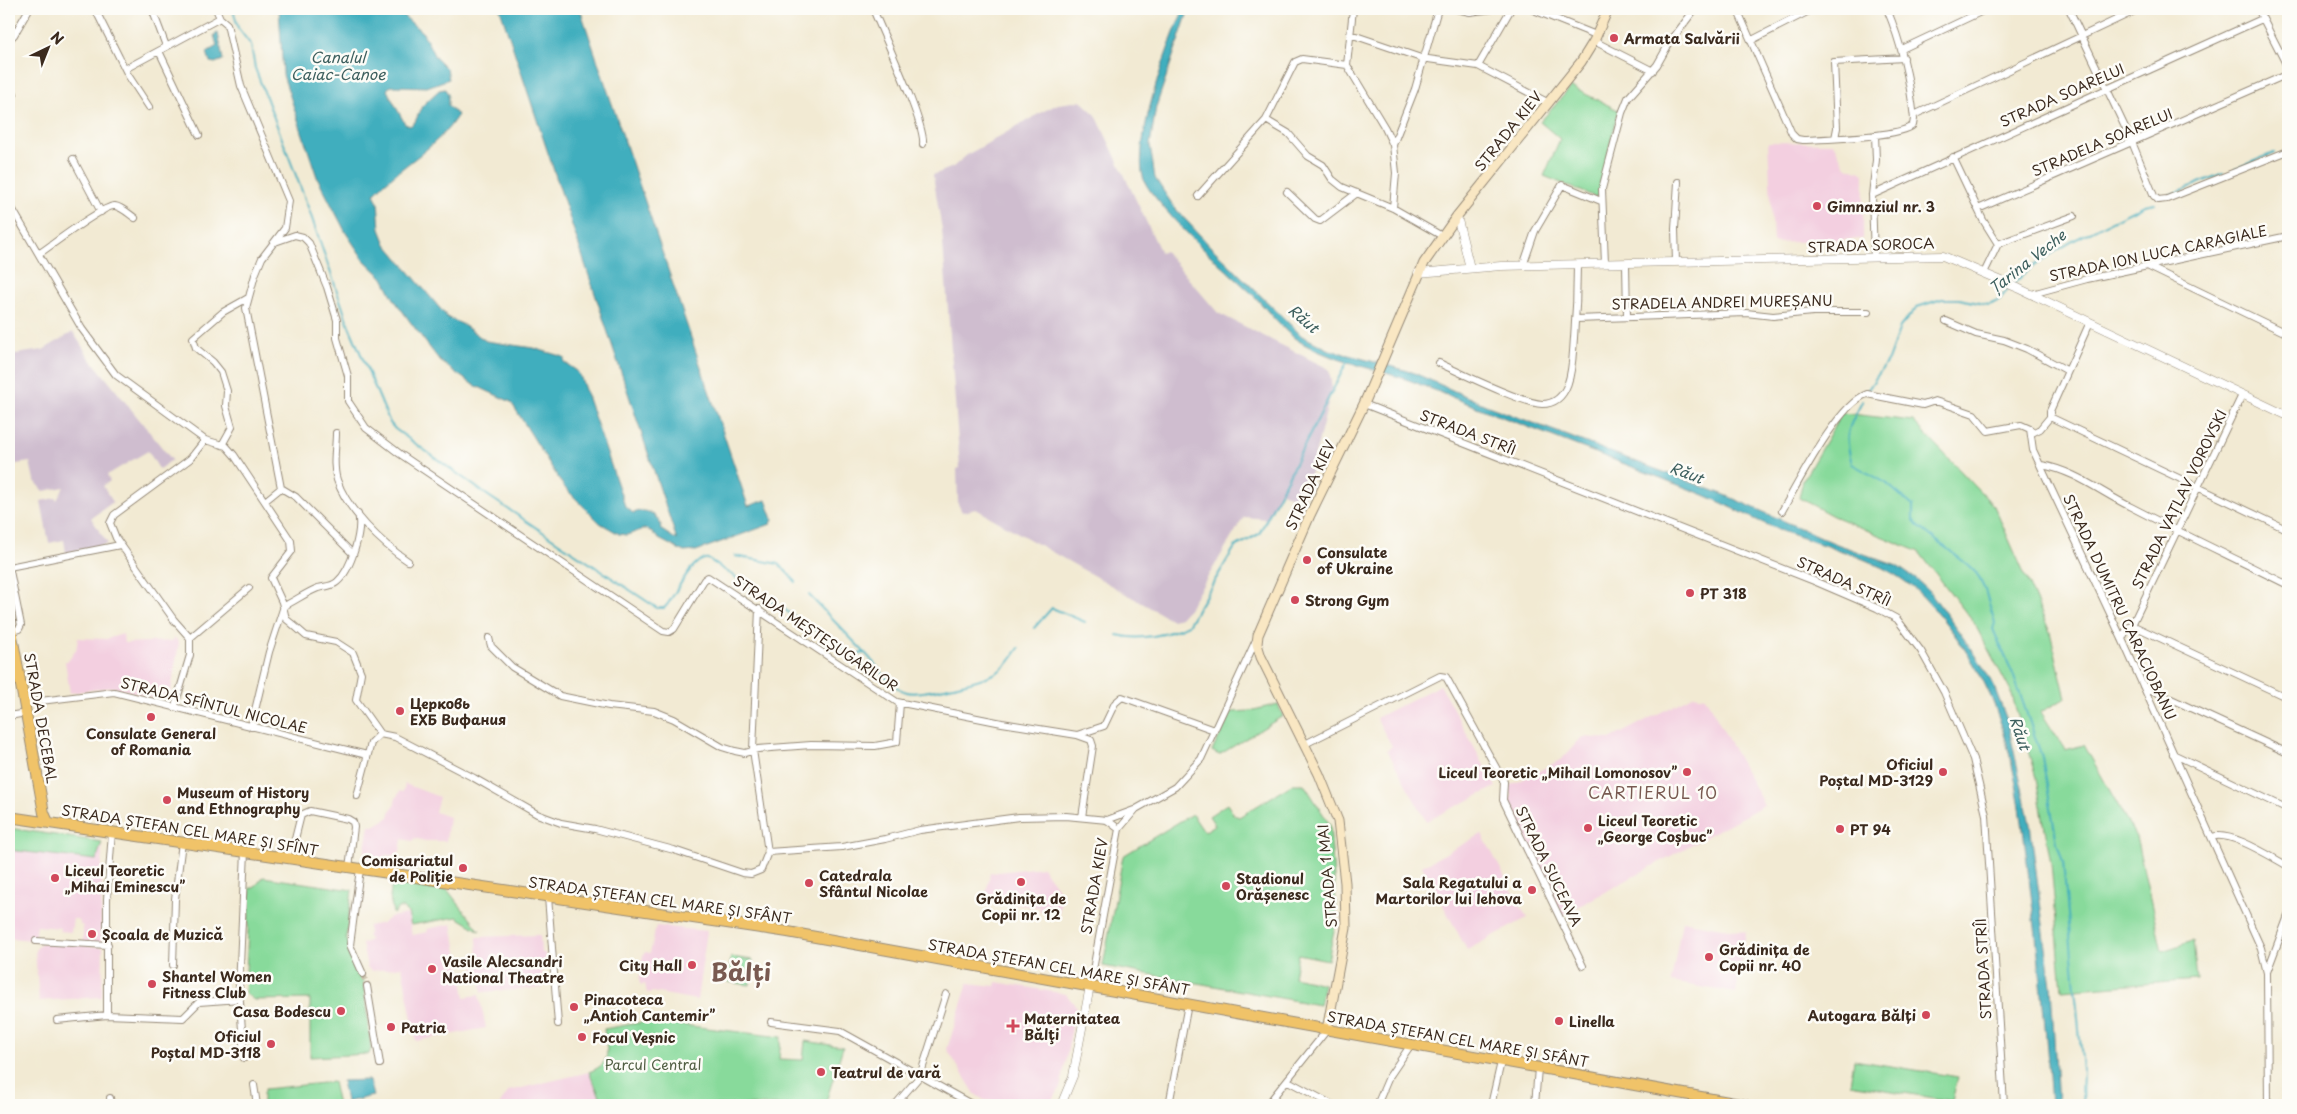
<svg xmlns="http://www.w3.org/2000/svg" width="2297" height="1114" font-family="'Playpen Sans',sans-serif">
	<rect width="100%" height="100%" fill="#fdfcf7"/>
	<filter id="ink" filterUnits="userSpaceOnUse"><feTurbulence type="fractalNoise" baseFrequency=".02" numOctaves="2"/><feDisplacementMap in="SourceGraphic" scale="10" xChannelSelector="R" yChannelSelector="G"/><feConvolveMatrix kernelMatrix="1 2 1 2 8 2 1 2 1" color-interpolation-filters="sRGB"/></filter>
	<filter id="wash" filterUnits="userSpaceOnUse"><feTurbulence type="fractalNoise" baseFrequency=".0096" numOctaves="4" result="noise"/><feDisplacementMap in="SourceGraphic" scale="20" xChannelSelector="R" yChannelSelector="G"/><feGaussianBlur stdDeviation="1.12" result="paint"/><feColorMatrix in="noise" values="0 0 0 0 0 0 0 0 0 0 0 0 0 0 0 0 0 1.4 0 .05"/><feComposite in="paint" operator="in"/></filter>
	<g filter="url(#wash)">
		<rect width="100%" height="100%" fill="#f2ead3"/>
		<path fill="#f3cfe0" d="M1768,142L1833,143L1845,166L1864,173L1863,239L1773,243Z
			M123,634L124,643L172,641L175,638L179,643L170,696L162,700L113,687L70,693L65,661H68L76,650L78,638L106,639Z
			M1440,685L1496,787L1426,821L1387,750L1392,746L1376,718Z
			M1694,695L1705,697L1764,805L1561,916L1504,801L1512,796L1508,787L1562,759L1582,737L1610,739Z
			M405,784L439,797L435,812L449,817L446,841H425L414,838L413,841L402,839L400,852L396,856L385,855L383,864L363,861L369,825L374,826L389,817L391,809L394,807L396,798L400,791L403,792Z
			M9,828L102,842L101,943L83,942V926L80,925V922L76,919H73L71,932L60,931V928L37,926L34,940L9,938Z
			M1482,834L1527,918L1467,950L1422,866Z
			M1042,867L1062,894L1059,914L1042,909L1039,912V907L985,901L990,873Z
			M408,914L412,935L428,932L427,929L452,924L465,997L479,995L486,1028L416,1041L402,967L371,971L367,967L362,944L370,940L367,935L369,934L368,926L383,923L390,917Z
			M1682,921L1746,932L1736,993L1671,982Z
			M656,926L707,931L697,1000L653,992L647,993L645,984L641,985L639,981L643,955L645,952L650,953Z
			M540,935L541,953H545L546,966L542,967L543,988L482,992L480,975H474V962L478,961L477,937Z
			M42,943L103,947L102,997L39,1001L35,950Z
			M996,982L1066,994L1076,1006L1063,1075L1060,1088L1050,1105H1015L984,1100L975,1094L947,1049L968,983L995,986Z
			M589,1072L604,1105H499L509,1091Z"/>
		<path fill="#cfbdcf" d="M1081,101L1096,115L1161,253L1165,251L1218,313L1329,369L1332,388L1303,502L1280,491L1267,519L1244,517L1189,608L1180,618L1172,620L976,509L962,512L958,504L957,469L960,468L942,230L933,175L953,167L967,155L1042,112L1058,104Z
			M73,332L89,357L172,460L159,469L148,451L107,475L110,481L103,486L113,502L91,518L108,544L66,553L64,540L49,543L41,501L55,498L57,500L64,487L44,491L34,480L30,462L9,465V355L43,350Z"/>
		<path fill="#88da9b" stroke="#62825c" d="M1571,87L1618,110L1598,198L1544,176L1560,139L1540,122Z
			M1842,413L1913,421L1994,506L2050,632L2066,698L2041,712L2065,750L2084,745L2136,837L2162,951L2193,941L2197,980L2062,990L2051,863L2036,778L2011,692L1974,623L1919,552L1833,516L1799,498L1803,480Z
			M1278,704L1283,716L1219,755L1212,751L1232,712L1250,711Z
			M1293,784H1304L1330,825L1337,917L1328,960L1298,954L1294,977L1324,984L1319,1005L1103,966L1123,856L1192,814L1204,832L1215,825L1209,816L1227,804L1234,815L1239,817Z
			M9,828L102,842L96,860L9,850Z
			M263,877L352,890L346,938L354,966L363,980L371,1049L369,1054L310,1057V999L254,1000L245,993L250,888H254Z
			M393,877L446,888L480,931L457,917L411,925L408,913L403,908H398L393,914L390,897Z
			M731,957L753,960L750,985L728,982Z
			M649,1021L781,1037L779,1059L803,1060L805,1041L843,1047L825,1105H604L589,1072C613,1063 607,1051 604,1029Z
			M1854,1060L1958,1077L1952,1101L1850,1084Z
			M333,1082L338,1105H263V1093L265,1089Z"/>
		<path fill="#41aebe" stroke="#3e6c6e" d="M279,9H396L423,33L435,57L447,69L449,79L427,87L394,86L389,87L387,90L405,124L410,126L415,122L422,106L439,90L445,89L448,94V106L458,115C437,149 400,165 374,194L378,202L380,229L386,244L448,318L462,324L486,341L533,348L564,357V362L577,371L581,378L625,506L633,513C645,508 655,512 661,525L660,529L677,540L500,9H580L748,506L766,500L773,519L771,524L696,551L684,552L659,539L649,530L644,529L627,535L619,534L600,523L564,487L511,402L472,384L456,373L440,361L414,327L395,301L383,278L364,260L346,233L317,177L283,75Z
			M1184,9H1189L1156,107L1150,145L1155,178L1174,207L1209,245L1302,336L1330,350L1412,372L1488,406L1725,495L1834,543L1897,566L1917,580L1931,593L1977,657L1993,684L2007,720L2030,824L2051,986L2058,1105H2051C2046,1030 2039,954 2029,879C2022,818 2015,754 1991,697C1975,661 1950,625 1923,597C1886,558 1825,548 1777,529C1752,519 1729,505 1704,495C1611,458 1517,424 1424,386C1384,369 1339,365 1302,343C1281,331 1267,308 1250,292C1220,264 1189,238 1163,207C1157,199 1148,190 1144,180C1131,146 1168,43 1184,9Z
			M218,33L223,60L215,63L210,62L207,52L217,46L214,35Z
			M369,1080L373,1096L346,1102L342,1081Z"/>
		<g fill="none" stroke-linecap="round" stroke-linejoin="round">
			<path stroke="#41aebe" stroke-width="2" d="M233,9L238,28L251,45L255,68L308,207L349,326L390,423L395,429L490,497L657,608H664L667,605C676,593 693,556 708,559L853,655L865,653C877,665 890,688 907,692C920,696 988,679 999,671C1008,666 1013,656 1019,648
				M2235,169L2274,153
				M2168,196L2223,173
				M2013,284C2052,247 2098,228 2145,205L2155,203
				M1867,391L1888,360L1900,327L1917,307L1942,299H1959L1989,305L1998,301L2010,287
				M1863,400C1848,430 1843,430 1852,464L1886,483L1913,506V520L1918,526L1968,565L1977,574L1985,590L1995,623L1993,629L1996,636L2013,674L2042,757L2057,843L2063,862L2083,1070L2082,1105
				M735,556L779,564L796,582
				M809,595L865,653
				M1034,628L1052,608L1085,622
				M1117,635C1139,641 1168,635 1188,625L1235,547L1259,534L1348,360"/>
		</g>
	</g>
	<g filter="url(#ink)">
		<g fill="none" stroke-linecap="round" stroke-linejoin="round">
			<path stroke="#cdc4af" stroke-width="6" stroke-dasharray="6 3" stroke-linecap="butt" d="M363,974L367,986"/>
			<g stroke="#968a78" stroke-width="8">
				<path id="minor" d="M95,9L128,75L149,107
					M152,9L166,46
					M216,9L220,18L227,24L241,86L289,201L285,228L262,258L255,275L246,308L281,488L265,501
					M873,9C882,32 926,125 923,144
					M1353,9L1347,65L1385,128L1393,145L1396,173L1393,208
					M1456,9L1470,12L1493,9
					M1531,9L1596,35
					M1737,9L1792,134L1797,139L1803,140C1823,139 1902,137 1913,125L1914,119C1910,80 1902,45 1887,9
					M2069,9L2132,142L2154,196L2158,200L2167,199L2288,151
					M2258,9L2288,68
					M1350,34L1421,58L1478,66L1549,103
					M9,40L14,35L29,9
					M1752,40L1813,9
					M1594,41L1653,71
					M1902,49L1987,9
					M159,51L199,135
					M1478,66L1511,9
					M125,69L220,18
					M9,83L14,94
					M1914,115L2139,9
					M1266,120L1288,133L1308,156L1323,165L1332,179L1342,187L1393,208L1442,236
					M1835,138L1837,128L1834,62L1904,58
					M1393,145L1415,89L1438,9
					M1953,157L1983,220L1998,244L2074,216
					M73,159L101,212
					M1287,192L1315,219L1320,221L1357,193
					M1872,195L2262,19
					M1198,196L1266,120L1295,62L1302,59L1347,65
					M9,203L82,329L116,375L205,440L226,446L234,455L291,541L292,551L271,578L282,602L286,619L291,623L306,636L336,642L353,653L361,673L356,700L380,734
					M1978,209L2288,74
					M275,242L295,235L303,237L309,243L327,287L337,320V338L348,376V401L366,428L400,454L663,631L669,632L674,629L704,580L708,577L897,702L1002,723L1077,735L1091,740L1093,746L1082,817
					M40,253C52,245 105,204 115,206C122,207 129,214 135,218
					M1874,258L1872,195L1876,160L1875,135
					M1676,262L1675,229L1678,182
					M1605,264L1602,189L1622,113L1628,98L1657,65L1670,42L1695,9
					M1626,264L1627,316
					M1523,266L1535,231L1562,185L1601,201
					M2149,267L2288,334
					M1984,273L1998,244
					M2032,294L2087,279L2288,236
					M1576,319L1746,313L1773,316L1813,312H1868
					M1946,321L1976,334L2004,340L2027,349L2068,371
					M1439,363C1461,373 1521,403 1542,404C1574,404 1572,359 1574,338C1576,314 1577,290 1577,265
					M1364,404L1814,581L1877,608L1897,619L1921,651L1944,692L1973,759L1986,815L2004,1105
					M2050,417L2288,530
					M336,433C336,448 332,465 337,480C347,510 382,544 408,561
					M2032,433L2040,429L2050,417V411L2090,322
					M222,445L232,427L226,406L227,391L221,372L213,362L196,348L193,338L223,312L248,298
					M2041,465C2074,470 2102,493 2131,507C2183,534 2236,559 2288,585
					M281,488L296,497L352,553
					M1782,511C1798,483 1838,404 1867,394L1923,405L1935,401L1948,405L1974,414L1988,431L2021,425L2030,429L2033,450L2122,639L2261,948L2267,973L2268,1105
					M9,566L21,625L19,629L11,631
					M9,567L120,545
					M759,609L753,750L768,852
					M2132,625L2288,698
					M190,638L249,588
					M489,638L491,646L512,667L560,696L609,706L654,711L674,719L722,747L735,751L745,753L758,749L811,745L875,746L897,742L900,703
					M2122,639L2127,629L2132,625L2242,395
					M2143,686L2288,753
					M24,703L114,692L367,755
					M175,706L190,655V638L174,620L116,538L110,523L114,515L190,459L205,440
					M9,716L26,713
					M251,727L269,652L284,606C295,601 307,592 318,588C325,586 331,587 337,582C351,570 363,531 358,514
					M380,734L395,737L474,778L537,814L561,823L595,829L674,850L742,873L751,874L761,870L768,852L842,847L885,839L920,830L1019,817L1066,816L1107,820L1119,829
					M1077,735L1104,726L1115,703L1122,697L1214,730
					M1305,744L1440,676L1446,677L1504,782L1503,800L1583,966
					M2173,754L2288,809
					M357,796L371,743L380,734
					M1107,820L1134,810
					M2212,837C2230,830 2271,857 2288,866
					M286,858L295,839L301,815L310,811L348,819L353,822L354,827L349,868
					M360,869L350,945L363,974
					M548,897L558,1024
					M36,941L108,945
					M173,965L175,899L182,842
					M2267,972L2288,916
					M367,986L380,1064
					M1090,986L1119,829L1136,809L1175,787L1201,759L1256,640
					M107,1015L183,1018L199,1002L240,999
					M57,1020L107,1015V899L112,832
					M771,1022L840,1031L973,1105
					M244,1058L239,988L245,851
					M1288,1081L1333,1105
					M254,1085L257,1105
					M110,1098L111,1105
					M895,1105L920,1076L946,994
					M1169,1105L1188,1004
					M1267,1105L1327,1030
					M1377,1105L1389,1077L1410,1046
					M1491,1105L1501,1062
					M1535,1105L1538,1068"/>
			</g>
			<g stroke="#968a78" stroke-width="9">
				<path id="tertiary" d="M1457,216L1470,268
					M1418,273L1501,266L1943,256L2018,288L2288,416
					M1061,1105L1073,1076L1090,986"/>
			</g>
			<g stroke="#968a78" stroke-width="11">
				<path id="secondary" d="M1327,1030L1346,928L1345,883L1338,821L1319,774L1261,657L1257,644L1258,635L1310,515L1364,404L1424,263L1457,216L1581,62L1594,41L1608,9"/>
			</g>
			<g stroke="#968a78" stroke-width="12">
				<path id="primary" d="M9,619L44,813L48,822
					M9,817L788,932L1745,1105"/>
			</g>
			<use href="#minor" stroke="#fff" stroke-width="6"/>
			<use href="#tertiary" stroke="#fff" stroke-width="8"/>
			<use href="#secondary" stroke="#f9e7c3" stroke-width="9"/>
			<use href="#primary" stroke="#f0c369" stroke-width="10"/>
		</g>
	</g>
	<g fill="#d1495b" stroke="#fdfcf7" stroke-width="2">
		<circle cx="1614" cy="38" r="5"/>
		<circle cx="1817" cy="206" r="5"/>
		<circle cx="1307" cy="560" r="5"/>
		<circle cx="1690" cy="593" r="5"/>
		<circle cx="1295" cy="600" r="5"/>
		<circle cx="400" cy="711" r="5"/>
		<circle cx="151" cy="717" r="5"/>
		<circle cx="1687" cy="772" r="5"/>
		<circle cx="1943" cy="772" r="5"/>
		<circle cx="167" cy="800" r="5"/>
		<circle cx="1588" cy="828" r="5"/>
		<circle cx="1840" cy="829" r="5"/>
		<circle cx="463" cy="868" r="5"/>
		<circle cx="55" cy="878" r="5"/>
		<circle cx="1021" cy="882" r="5"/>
		<circle cx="809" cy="883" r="5"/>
		<circle cx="1226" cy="886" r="5"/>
		<circle cx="1532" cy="890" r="5"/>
		<circle cx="92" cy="934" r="5"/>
		<circle cx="1709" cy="957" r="5"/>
		<circle cx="692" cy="965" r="5"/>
		<circle cx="432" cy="969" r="5"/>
		<circle cx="152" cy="984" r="5"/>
		<circle cx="574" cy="1007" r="5"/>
		<circle cx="341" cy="1011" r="5"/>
		<circle cx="1926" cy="1015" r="5"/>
		<circle cx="1559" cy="1021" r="5"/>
		<path d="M1010.5 1018.5h5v5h5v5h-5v5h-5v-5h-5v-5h5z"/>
		<circle cx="391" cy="1027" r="5"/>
		<circle cx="582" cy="1037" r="5"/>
		<circle cx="271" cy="1044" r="5"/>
		<circle cx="821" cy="1072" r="5"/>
	</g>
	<g text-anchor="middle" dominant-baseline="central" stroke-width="5" stroke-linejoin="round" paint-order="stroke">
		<g font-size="14" font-weight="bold" fill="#3b2a1e" stroke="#fdfcf7" text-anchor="start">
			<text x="1624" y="38">Armata Salvării</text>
			<text x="1827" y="206">Gimnaziul nr. 3</text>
			<text x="1317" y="552">Consulate<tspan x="1317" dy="16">of Ukraine</tspan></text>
			<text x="1700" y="593">PT 318</text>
			<text x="1305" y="600">Strong Gym</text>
			<text x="410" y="703">Церковь<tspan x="410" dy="16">ЕХБ Вифания</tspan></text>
			<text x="151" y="733" text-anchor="middle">Consulate General<tspan x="151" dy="16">of Romania</tspan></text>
			<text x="1933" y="764" text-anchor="end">Oficiul<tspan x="1933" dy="16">Poștal MD-3129</tspan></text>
			<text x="1677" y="772" text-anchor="end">Liceul Teoretic „Mihail Lomonosov”</text>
			<text x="177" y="792">Museum of History<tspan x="177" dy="16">and Ethnography</tspan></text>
			<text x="1598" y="820">Liceul Teoretic<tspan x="1598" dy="16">„George Coșbuc”</tspan></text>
			<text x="1850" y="829">PT 94</text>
			<text x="453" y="860" text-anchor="end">Comisariatul<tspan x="453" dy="16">de Poliție</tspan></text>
			<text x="65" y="870">Liceul Teoretic<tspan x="65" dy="16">„Mihai Eminescu”</tspan></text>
			<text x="819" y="875">Catedrala<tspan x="819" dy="16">Sfântul Nicolae</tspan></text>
			<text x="1236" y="878">Stadionul<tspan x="1236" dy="16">Orășenesc</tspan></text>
			<text x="1522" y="882" text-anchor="end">Sala Regatului a<tspan x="1522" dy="16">Martorilor lui Iehova</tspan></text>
			<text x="1021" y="898" text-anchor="middle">Grădinița de<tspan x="1021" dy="16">Copii nr. 12</tspan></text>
			<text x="102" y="934">Școala de Muzică</text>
			<text x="1719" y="949">Grădinița de<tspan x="1719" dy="16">Copii nr. 40</tspan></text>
			<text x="442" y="961">Vasile Alecsandri<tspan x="442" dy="16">National Theatre</tspan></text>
			<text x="682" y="965" text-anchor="end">City Hall</text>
			<text x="162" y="976">Shantel Women<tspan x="162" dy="16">Fitness Club</tspan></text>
			<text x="584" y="999">Pinacoteca<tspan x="584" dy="16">„Antioh Cantemir”</tspan></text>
			<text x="331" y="1011" text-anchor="end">Casa Bodescu</text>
			<text x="1916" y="1015" text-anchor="end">Autogara Bălți</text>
			<text x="1024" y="1018">Maternitatea<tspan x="1024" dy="16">Bălţi</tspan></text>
			<text x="1569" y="1021">Linella</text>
			<text x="401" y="1027">Patria</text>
			<text x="261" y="1036" text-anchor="end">Oficiul<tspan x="261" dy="16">Poștal MD-3118</tspan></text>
			<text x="592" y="1037">Focul Veșnic</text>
			<text x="831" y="1072">Teatrul de vară</text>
		</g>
		<g font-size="14" fill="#3b2a1e" stroke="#fdfcf7">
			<text transform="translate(2062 95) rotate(-24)">STRADA SOARELUI</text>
			<text transform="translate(1508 131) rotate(-51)">STRADA KIEV</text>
			<text transform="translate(2102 142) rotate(-23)">STRADELA SOARELUI</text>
			<text transform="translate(1871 245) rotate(-2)">STRADA SOROCA</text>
			<text transform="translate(2158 253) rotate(-12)">STRADA ION LUCA CARAGIALE</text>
			<text transform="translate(1722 302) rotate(-1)">STRADELA ANDREI MUREȘANU</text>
			<text transform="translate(1468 432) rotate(21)">STRADA STRÎI</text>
			<text transform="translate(1310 485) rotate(-65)">STRADA KIEV</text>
			<text transform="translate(2179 499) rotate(-64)">STRADA VAȚLAV VOROVSKI</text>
			<text transform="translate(1844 581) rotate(24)">STRADA STRÎI</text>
			<text transform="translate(2120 607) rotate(65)">STRADA DUMITRU CARACIOBANU</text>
			<text transform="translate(816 633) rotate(34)">STRADA MEȘTEȘUGARILOR</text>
			<text transform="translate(214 705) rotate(14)">STRADA SFÎNTUL NICOLAE</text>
			<text transform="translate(41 718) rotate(80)">STRADA DECEBAL</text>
			<text transform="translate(190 830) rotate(9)">STRADA ȘTEFAN CEL MARE ȘI SFÎNT</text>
			<text transform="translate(1549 866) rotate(64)">STRADA SUCEAVA</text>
			<text transform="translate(1327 876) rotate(-95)">STRADA 1 MAI</text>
			<text transform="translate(1094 886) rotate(-80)">STRADA KIEV</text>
			<text transform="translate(660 900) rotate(8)">STRADA ȘTEFAN CEL MARE ȘI SFÂNT</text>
			<text transform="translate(1059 967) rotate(10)">STRADA ȘTEFAN CEL MARE ȘI SFÂNT</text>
			<text transform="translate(1983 969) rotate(-93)">STRADA STRÎI</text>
			<text transform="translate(1458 1039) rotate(10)">STRADA ȘTEFAN CEL MARE ȘI SFÂNT</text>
		</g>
		<g font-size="14" fill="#525f44" stroke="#fdfcf7">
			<text x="653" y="1064">Parcul Central</text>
		</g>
		<g font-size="15" font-style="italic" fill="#3d5f5e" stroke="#fdfcf7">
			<text x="338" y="56">Canalul<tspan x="338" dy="17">Caiac-Canoe</tspan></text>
			<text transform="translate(2027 261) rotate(-38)">Țarina Veche</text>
			<text transform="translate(1304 318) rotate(41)">Răut</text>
			<text transform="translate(1687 472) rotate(21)">Răut</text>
			<text transform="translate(2021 733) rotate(72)">Răut</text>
		</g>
		<g font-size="16" letter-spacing="1" fill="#795a51" stroke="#fdfcf7">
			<text x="1653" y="792">CARTIERUL 10</text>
		</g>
		<g font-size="24" font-weight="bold" fill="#795a51" stroke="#fdfcf7">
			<text x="741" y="971">Bălți</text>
		</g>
	</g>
	<rect width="2297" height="1114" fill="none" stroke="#fdfcf7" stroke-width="30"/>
	<g transform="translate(48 48) rotate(43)" stroke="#fdfcf7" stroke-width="4" paint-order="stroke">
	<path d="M0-4L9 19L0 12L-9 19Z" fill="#3b2a1e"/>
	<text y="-8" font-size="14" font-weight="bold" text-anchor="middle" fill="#3b2a1e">N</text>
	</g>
</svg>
